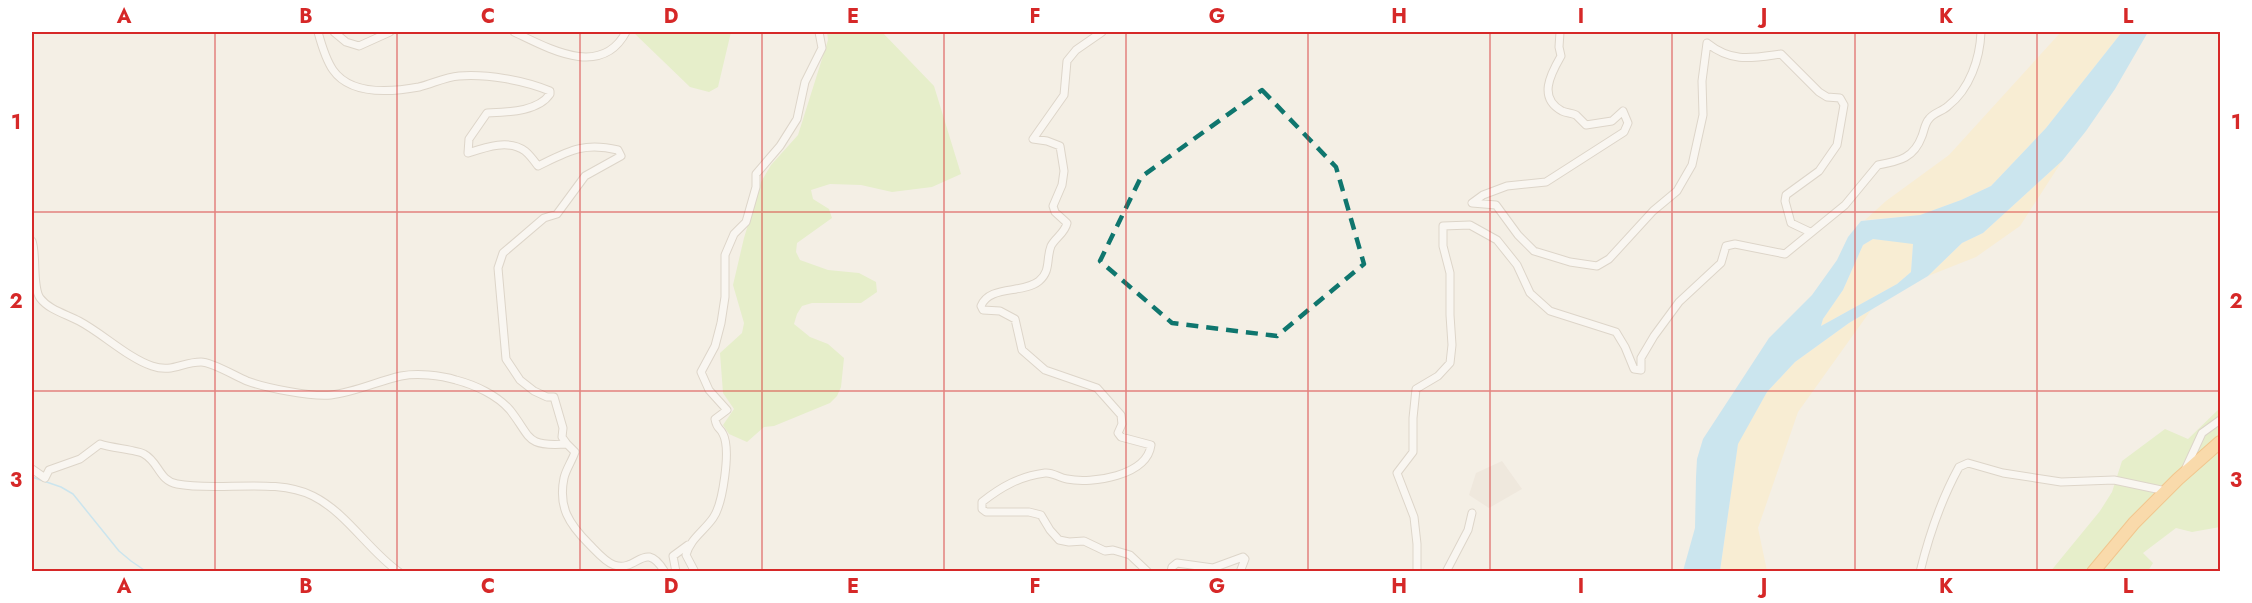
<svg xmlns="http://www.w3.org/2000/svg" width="2252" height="603" font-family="Jost,sans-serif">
	<rect width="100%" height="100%" fill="#f4efe5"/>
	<path fill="#e9e0d2" d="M1502,461L1522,489L1489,508L1469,495L1476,473Z"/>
	<path fill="#d4eea9" d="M633,32H731L718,87L709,92L690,87Z
		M827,32H882L934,86L961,174L932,187L892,192L861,185L830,184L811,190L813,199L829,209L832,218L797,243L796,252L800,260L828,270L859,273L876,282L877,292L861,303H812L802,306L797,314L794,324L810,337L828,344L844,358L841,387L837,396L830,403L774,426L764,427L747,442L729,434L723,425L734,409L723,393L720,353L742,333L744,323L733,285L744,238L761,182L771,165L798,135L828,40Z
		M2220,408V527L2192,532L2176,528L2143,553L2153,563L2148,571L2050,572L2100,511L2112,492L2122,461L2165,429L2188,439Z"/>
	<path fill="#fdebbc" d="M2061,32H2122L2046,128L1991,186L1961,200L1920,215L1865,220L1886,201L1949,155Z
		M2062,161L2020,226L1976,257L1928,276L1962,243L1983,233Z
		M1873,239L1913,243L1911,272L1897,284L1821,326L1823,319L1843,290L1863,245Z
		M1871,310L1798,412L1758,528L1767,571L1720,572L1738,443L1767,392L1795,362L1849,323Z"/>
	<path fill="#9ad9f8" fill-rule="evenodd" d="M2122,32H2148L2115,89L2086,131L2062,161L1983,233L1962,243L1928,276L1849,323L1795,362L1767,392L1738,444L1720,571H1683L1695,528L1696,477L1697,459L1703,439L1769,338L1812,295L1837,260L1848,237L1861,221L1920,215L1961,200L1991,186L2046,128ZM1873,239L1913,244L1911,272L1897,284L1821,326L1823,319L1843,290L1863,245Z"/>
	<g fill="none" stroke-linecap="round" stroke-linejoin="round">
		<path stroke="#9ad9f8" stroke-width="1.5" d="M32,477L61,487L73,494L119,551L131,561L147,572"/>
		<g stroke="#c1b6a6" stroke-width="9">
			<path id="street" d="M318,32C321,43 326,60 333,70C351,96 392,92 419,87C432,84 445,77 459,76C488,74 523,80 550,91V94C538,112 507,112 487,113L469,139L468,153C486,147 509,139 525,151C530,155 535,162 538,166C569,151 583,142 618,150L621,156L585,176L557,214L544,218L503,253L498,268L506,359L520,380L534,391L547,397H554L563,428L562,437L567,444
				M334,32L346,42L359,46L390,32
				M514,32C548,48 601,79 626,32
				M1102,32L1076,50L1067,61L1064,95L1033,139L1047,141L1060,146L1064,171L1062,185L1053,206L1055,212L1067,223C1065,233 1055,238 1051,246C1046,259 1051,271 1039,281C1023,294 989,285 981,306L983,310L1000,311L1015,319L1022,350L1045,370L1097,388L1121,415L1122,424L1118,433L1121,437L1151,445C1147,476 1092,484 1067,479C1059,478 1053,472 1045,473C1020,476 1001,487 982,502V509L986,512H1029L1041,515L1050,530L1059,540L1069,542L1084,541L1105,551L1113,550L1130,555L1148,572
				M1560,32L1559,47L1561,56C1550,75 1538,98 1562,111C1566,113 1572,113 1576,115C1579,118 1583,122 1586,125L1612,121L1623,111L1628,123L1624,132L1546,182L1507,186L1483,195L1472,203L1496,205L1518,235L1534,251L1570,262L1597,266L1609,259L1653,211L1677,191L1692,165L1703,115L1702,81L1707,43C1732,63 1752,58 1781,54L1819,92L1827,97L1840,98L1844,105L1837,145L1819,171L1786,195L1785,201L1791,223L1810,232
				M32,241C37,254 32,287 40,298C49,310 66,314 79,321C102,333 128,358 152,366C172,373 182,362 201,362C212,362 235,376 247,381C266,388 311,397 331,395C356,392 378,381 401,376C417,373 440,375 456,380C475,385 497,395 510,410C532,438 525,447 567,444L575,452C572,461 566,469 564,478C558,507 569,524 589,544C596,551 605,562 614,565C638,573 644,538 665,572
				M32,469L45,478L49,470L80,459L100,444C111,448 138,450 144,454C159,462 159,481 177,484C218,492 276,477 313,496C347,513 368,550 399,572
				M2185,470L2202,433L2220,420
				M676,572L673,556L688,545
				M695,572L686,555C690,539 704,531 713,518C723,504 731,449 723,434C720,427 717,430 715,419L727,410L709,390L701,372L715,346L721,323L725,297V255L734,234L746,222L756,187V174L780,146L797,119L805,82L822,48L819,32
				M1171,572L1172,567L1177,563L1213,568L1243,557L1245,559L1240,572
				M1417,572V544L1414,517L1397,473L1413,452V418L1416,389L1438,376L1450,363L1452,345L1450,315V273L1443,246V226L1470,225L1497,240L1517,265L1530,293L1550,311L1616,332L1625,347L1634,369L1641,370V358L1654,336L1679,302L1721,263L1726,246L1735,244L1785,254L1845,205L1878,165C1900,161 1914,158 1922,136C1924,131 1925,123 1929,119C1933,113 1943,111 1948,106C1970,89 1980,58 1981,32
				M1446,572L1468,530L1472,513
				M1920,572C1929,535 1941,500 1959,467L1968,463L2003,473L2061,482L2114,480L2166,491"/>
		</g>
		<g stroke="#ef9524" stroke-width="14">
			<path id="highway" d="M2093,572L2134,523L2178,479L2220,442"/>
		</g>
		<use href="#street" stroke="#fff" stroke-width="7"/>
		<use href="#highway" stroke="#ffc065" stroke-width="12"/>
	</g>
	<path d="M0 0H2252V603H0ZM1262,90L1336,167L1364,264L1277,336L1172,323L1100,261L1141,177Z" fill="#f4efe5" fill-opacity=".55" fill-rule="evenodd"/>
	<path fill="none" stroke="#0f766e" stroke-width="4.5" stroke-dasharray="12 8" stroke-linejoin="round" d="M1262,90L1336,167L1364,264L1277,336L1172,323L1100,261L1141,177Z"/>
	<path fill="none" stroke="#d62828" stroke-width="1.5" stroke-opacity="0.55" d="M215,32V572M397,32V572M580,32V572M762,32V572M944,32V572M1126,32V572M1308,32V572M1490,32V572M1672,32V572M1855,32V572M2037,32V572M32,212H2220M32,391H2220"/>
	<rect width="2252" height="603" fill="none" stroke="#ffffff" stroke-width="66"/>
	<rect x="33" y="33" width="2186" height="537" fill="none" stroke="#d62828" stroke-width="2"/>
	<g font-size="20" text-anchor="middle" font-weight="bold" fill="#d62828">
		<text x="124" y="23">A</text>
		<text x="306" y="23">B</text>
		<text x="488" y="23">C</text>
		<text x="671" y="23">D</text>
		<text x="853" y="23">E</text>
		<text x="1035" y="23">F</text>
		<text x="1217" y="23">G</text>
		<text x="1399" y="23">H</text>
		<text x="1581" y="23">I</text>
		<text x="1764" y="23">J</text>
		<text x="1946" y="23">K</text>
		<text x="2128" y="23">L</text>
		<text x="16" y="129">1</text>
		<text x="2236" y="129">1</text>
		<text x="16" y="308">2</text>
		<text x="2236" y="308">2</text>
		<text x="16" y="487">3</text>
		<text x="2236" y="487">3</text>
		<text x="124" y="593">A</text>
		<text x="306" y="593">B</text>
		<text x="488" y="593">C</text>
		<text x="671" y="593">D</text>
		<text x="853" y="593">E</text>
		<text x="1035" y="593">F</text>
		<text x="1217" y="593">G</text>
		<text x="1399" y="593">H</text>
		<text x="1581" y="593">I</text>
		<text x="1764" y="593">J</text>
		<text x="1946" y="593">K</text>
		<text x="2128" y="593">L</text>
	</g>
</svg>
